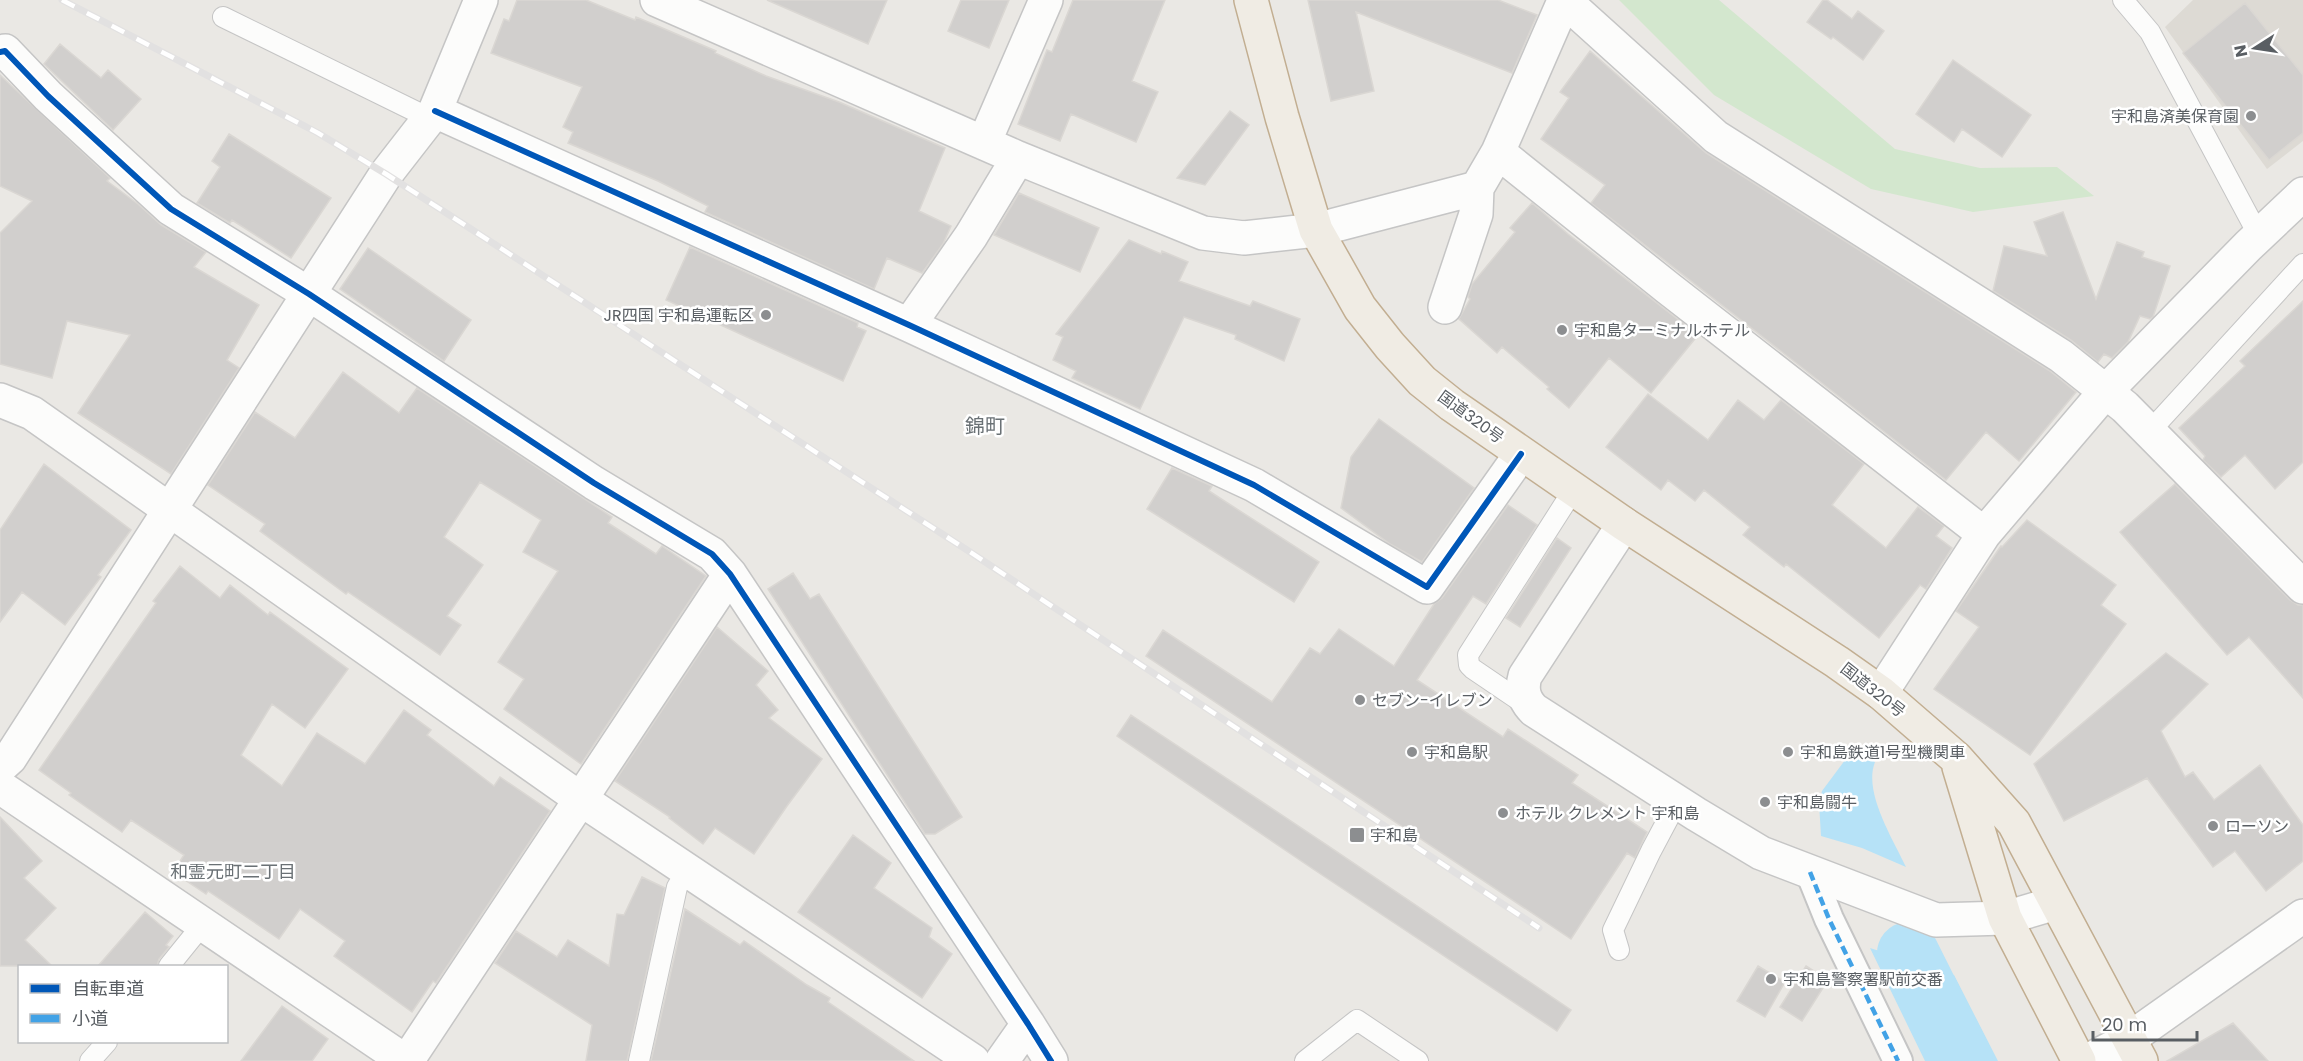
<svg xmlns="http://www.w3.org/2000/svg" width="2303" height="1061" font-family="Poppins,'Noto Sans JP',sans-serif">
	<rect width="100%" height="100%" fill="#eae8e4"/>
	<path fill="#dddad4" d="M2193,0H2303V141L2267,169L2165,27Z"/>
	<path fill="#d3e7ce" d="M1619,0H1719L1895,149L1980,168L2057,167L2094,196L1973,212L1871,189L1714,95Z"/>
	<path fill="#b6e2f7" d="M1854,748L1875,762C1863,792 1893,839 1906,867L1862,848L1821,836L1819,803L1822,791Z
		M1870,948L1954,975L1998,1061H1925Z"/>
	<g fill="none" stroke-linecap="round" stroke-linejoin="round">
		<path stroke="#b6e2f7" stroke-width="62" d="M1908,953L1962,1061"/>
	</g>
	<path fill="#d1cfcd" stroke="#dad7d3" stroke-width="1.5" d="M517,0H586L635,20L636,17L653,24L716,51L715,53L766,76L839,102L945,148L919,211L951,226L943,244L922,273L887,258L874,289L705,212L708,206L658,181L568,143L573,132L563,127L582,87L491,53L504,19L509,21Z
		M767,0H887L868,44Z
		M961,0H1009L989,48L948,31Z
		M1073,0H1165L1132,81L1158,92L1136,142L1071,114L1060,141L1018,124L1047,50L1052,52Z
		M1308,0H1498L1537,15L1512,73L1356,12L1374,91L1331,101Z
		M1823,0H1827L1852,19L1858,11L1884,31L1863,60L1833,37L1831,39L1807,22Z
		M2245,3L2303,75V133L2269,160L2183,53Z
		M60,44L101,78L108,70L141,99L113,130L44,64Z
		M1590,51L1706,153L2050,371L2076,392L2019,461L1986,432L1946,480L1591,203L1605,185L1541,139L1569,98L1560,92Z
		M1953,60L2031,115L2002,157L1962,129L1954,142L1916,114Z
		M0,75L110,178L107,181L138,204L161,225L206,252L194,267L259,305L227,360L239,368L171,474L78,413L130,335L67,321L52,378L0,364V233L32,201L0,186Z
		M1230,111L1249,125L1205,185L1177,178Z
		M229,134L331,198L291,258L232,220L230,223L197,203L220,167L212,161Z
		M1019,193L1099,228L1080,272L994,235Z
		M1532,203L1568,234L1698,335L1651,393L1609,358L1569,408L1547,389L1549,387L1502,347L1497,353L1459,319L1470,299L1468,297L1472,284L1515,232L1510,228Z
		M2063,212L2096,299L2117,242L2144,252L2142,257L2170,266L2153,317L2150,319L2140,316L2128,342L2112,358L2104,354L2098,362L2071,340L1993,291L2004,246L2047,256L2034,222Z
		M1129,240L1161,254L1162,251L1188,262L1179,281L1250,306L1253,301L1300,319L1284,361L1235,339L1236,335L1184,317L1140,409L1072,378L1076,371L1053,360L1063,337L1056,334Z
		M690,247L858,323L857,327L866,331L843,381L666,300Z
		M368,248L471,320L444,361L340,289Z
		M2303,301V462L2275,489L2245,455L2221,477L2203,460L2205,456L2179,428L2245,366L2240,361Z
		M343,372L399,413L417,388L612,517L608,523L656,554L662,546L706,576L581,764L504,709L524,679L498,662L558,571L523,552L541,520L480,482L444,537L483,565L447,616L461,625L440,655L348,592L346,594L260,531L265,524L208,485L255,412L295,438Z
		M1648,394L1708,440L1738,400L1764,420L1781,400L1864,464L1832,505L1886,548L1918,507L1944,526L1936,536L1952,548L1926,589L1920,585L1879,638L1786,564L1784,567L1743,535L1750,527L1704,490L1695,501L1668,480L1661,490L1606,447Z
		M1379,419L1474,488L1422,562L1390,544L1341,508L1351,457Z
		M44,464L131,530L98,575L101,577L65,625L22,592L0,622V530Z
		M1172,468L1212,486L1209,491L1319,562L1294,602L1147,509Z
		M2175,484L2290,600L2298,605H2303V698L2249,637L2227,655L2120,532Z
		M1508,505L1537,525L1486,604L1473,596L1417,680L1503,737L1508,729L1578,775L1572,783L1647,832L1635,858L1627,853L1571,939L1146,656L1163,630L1272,702L1310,648L1320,654L1339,629L1394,666L1434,604L1442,598Z
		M2027,520L2116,585L2101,605L2126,624L2030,755L1934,689L1979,627L1956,611L2001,546L2002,547Z
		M1557,538L1571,548L1520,627L1506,618Z
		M180,566L220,598L230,585L268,615L270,612L348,669L305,728L272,704L241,755L282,786L317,733L365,764L404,710L431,730L427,735L494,786L500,777L550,811L436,983L433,981L412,1012L334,956L345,941L300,909L279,939L208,891L206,894L173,872L184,855L131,820L122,832L69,795L71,793L39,770L156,603L153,601Z
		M793,573L810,599L819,594L962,817L935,834H925L768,589Z
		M717,627L768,671L756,685L778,710L769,718L822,759L787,806L754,854L715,828L703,844L669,818L670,817L615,781Z
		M2166,653L2208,684L2161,731L2185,777L2193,772L2214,800L2260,765L2303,825V861L2266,891L2235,851L2213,867L2147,778L2064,821L2034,764Z
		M1131,715L1327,845L1571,1010L1557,1031L1313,869L1117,736Z
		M0,817L42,861L24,878L56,908L25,940L52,966H0Z
		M853,835L891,863L874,888L932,928L929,937L952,954L922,998L798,912Z
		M642,877L665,888L627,1061H586L592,1025L495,963L516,931L557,957L568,940L609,966L617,914L624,915Z
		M685,909L740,945L744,941L807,985L830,998L828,1002L914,1061H651Z
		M145,912L173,936L166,945L169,947L159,959L157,966H98Z
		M1758,966L1785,982L1765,1017L1737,1001Z
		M1806,966L1828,980L1802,1021L1780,1007Z
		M282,1006L328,1039L312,1061H241Z
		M2233,1023L2268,1061H2167Z"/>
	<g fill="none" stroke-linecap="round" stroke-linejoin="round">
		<g stroke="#c5c5c5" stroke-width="22">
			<path id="service" d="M2123,0L2150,32L2259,236
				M223,17L429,118
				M2150,431L2303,264
				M1529,707L1473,669L1469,665L1468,655L1574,489
				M1619,950L1613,930L1651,851L1677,802
				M169,966L203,924
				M90,1061L107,1042
				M639,1061L677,887L687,871
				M1305,1061L1357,1020L1418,1061"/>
		</g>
		<g stroke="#c5c5c5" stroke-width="32">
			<path id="pedestrian" d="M1810,872L1829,919L1898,1061"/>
		</g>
		<g stroke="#c5c5c5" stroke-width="36">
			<path id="minor" d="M657,0L1018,158L1203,233L1244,238L1316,230L1477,188L1498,152L1564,1
				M1564,0L1716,137L2061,356L2125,407L2303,587
				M0,52L5,51L48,96L171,209L309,294L594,483L712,554L730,574L1028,1024L1051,1061
				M435,111L909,325L1254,485L1427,587L1521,454
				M984,143L1046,0
				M1498,152L1668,288L1984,534
				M1445,307L1476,214L1477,188
				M909,325L971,236L1018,158
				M1624,524L1525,676C1521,690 1524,700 1534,710L1696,814L1761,853L1936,920L2005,918L2056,903
				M1881,693L1984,534L2105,392L2248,246L2303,194
				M0,767L10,758L386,174L435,111L481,0
				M0,787L405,1061
				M407,1061L730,574
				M1002,1061L1028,1024"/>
		</g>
		<g stroke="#c5c5c5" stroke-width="36">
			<path id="tertiary" d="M0,400L32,413L582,800L973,1061
				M2087,1061L2129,1039L2303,916"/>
		</g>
		<g stroke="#c2ae91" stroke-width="36">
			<path id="trunk" d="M1251,0L1282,117L1316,230L1360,308L1390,346L1422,381L1452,405L1624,524L1837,662L1881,693L1956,758L2014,823L2141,1061
				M1959,767L2005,918L2079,1061"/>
		</g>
		<use href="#service" stroke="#fcfcfb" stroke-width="20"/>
		<use href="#pedestrian" stroke="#fcfcfb" stroke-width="28"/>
		<use href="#minor" stroke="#fcfcfb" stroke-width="33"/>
		<use href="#tertiary" stroke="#fcfcfb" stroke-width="33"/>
		<use href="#trunk" stroke="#f0ece4" stroke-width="33"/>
		<g stroke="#e2e1e1" stroke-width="7">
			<path id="rail" d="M62,0L318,133L386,174L967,550L1539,928"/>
		</g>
		<use href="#rail" stroke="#fff" stroke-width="4.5" stroke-dasharray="14" stroke-linecap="butt"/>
		<path stroke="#42a2e6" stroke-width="4.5" stroke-dasharray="9 4.5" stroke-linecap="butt" d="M1810,872L1829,919L1898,1061"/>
		<g stroke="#fff" stroke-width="10">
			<path id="cycleway" d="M0,52L5,51L48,96L171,209L309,294L594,483L712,554L730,574L1028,1024L1051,1061
				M435,111L909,325L1254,485L1427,587L1521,454"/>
		</g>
		<use href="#cycleway" stroke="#0057b8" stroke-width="6"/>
	</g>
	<g fill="#8c8e90" stroke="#fff" stroke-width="2">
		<circle cx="2251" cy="116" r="6"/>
		<circle cx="766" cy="315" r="6"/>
		<circle cx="1562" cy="330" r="6"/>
		<circle cx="1360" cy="700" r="6"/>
		<circle cx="1412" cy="752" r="6"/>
		<circle cx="1788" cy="752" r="6"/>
		<circle cx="1765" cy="802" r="6"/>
		<circle cx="1503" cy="813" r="6"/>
		<circle cx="2213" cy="826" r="6"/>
		<rect x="1349" y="827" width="16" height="16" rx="3"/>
		<circle cx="1771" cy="979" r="6"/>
	</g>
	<g text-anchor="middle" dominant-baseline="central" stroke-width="5" stroke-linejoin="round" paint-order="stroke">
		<g font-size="16" fill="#595e63" stroke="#fff" text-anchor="start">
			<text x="2239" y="116" text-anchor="end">宇和島済美保育園</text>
			<text x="754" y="315" text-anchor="end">JR四国 宇和島運転区</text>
			<text x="1574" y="330">宇和島ターミナルホテル</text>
			<text x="1372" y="700">セブン-イレブン</text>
			<text x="1424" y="752">宇和島駅</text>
			<text x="1800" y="752">宇和島鉄道1号型機関車</text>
			<text x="1777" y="802">宇和島闘牛</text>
			<text x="1515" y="813">ホテル クレメント 宇和島</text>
			<text x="2225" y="826">ローソン</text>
			<text x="1370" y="835">宇和島</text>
			<text x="1783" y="979">宇和島警察署駅前交番</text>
		</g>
		<g font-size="16" fill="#595e63" stroke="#fff">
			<text transform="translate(1471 417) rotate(36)">国道320号</text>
			<text transform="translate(1873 690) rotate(38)">国道320号</text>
		</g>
		<g font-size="18" fill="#6a7175" stroke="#fff">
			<text x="233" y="871">和霊元町二丁目</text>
		</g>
		<g font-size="20" fill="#6a7175" stroke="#fff">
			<text x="985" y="426">錦町</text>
		</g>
	</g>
	<rect x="18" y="965" width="210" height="78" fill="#ffffff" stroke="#bdbfc1" stroke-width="1.5"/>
	<rect x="30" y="984" width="30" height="9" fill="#0057b8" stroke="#bdbfc1" stroke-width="1.5"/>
	<text x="72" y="995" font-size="18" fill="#595e63">自転車道</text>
	<rect x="30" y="1014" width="30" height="9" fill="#42a2e6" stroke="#bdbfc1" stroke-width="1.5"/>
	<text x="72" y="1025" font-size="18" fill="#595e63">小道</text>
	<g transform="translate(2255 48) rotate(258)" stroke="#ffffff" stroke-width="4.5" paint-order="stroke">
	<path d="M0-4.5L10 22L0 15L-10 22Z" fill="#595e63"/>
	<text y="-9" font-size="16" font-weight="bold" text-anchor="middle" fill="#595e63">N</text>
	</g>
	<path d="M2093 1031v9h104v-9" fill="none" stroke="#595e63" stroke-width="3"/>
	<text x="2102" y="1031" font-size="18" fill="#595e63" stroke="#ffffff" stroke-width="4.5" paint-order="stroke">20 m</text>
</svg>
